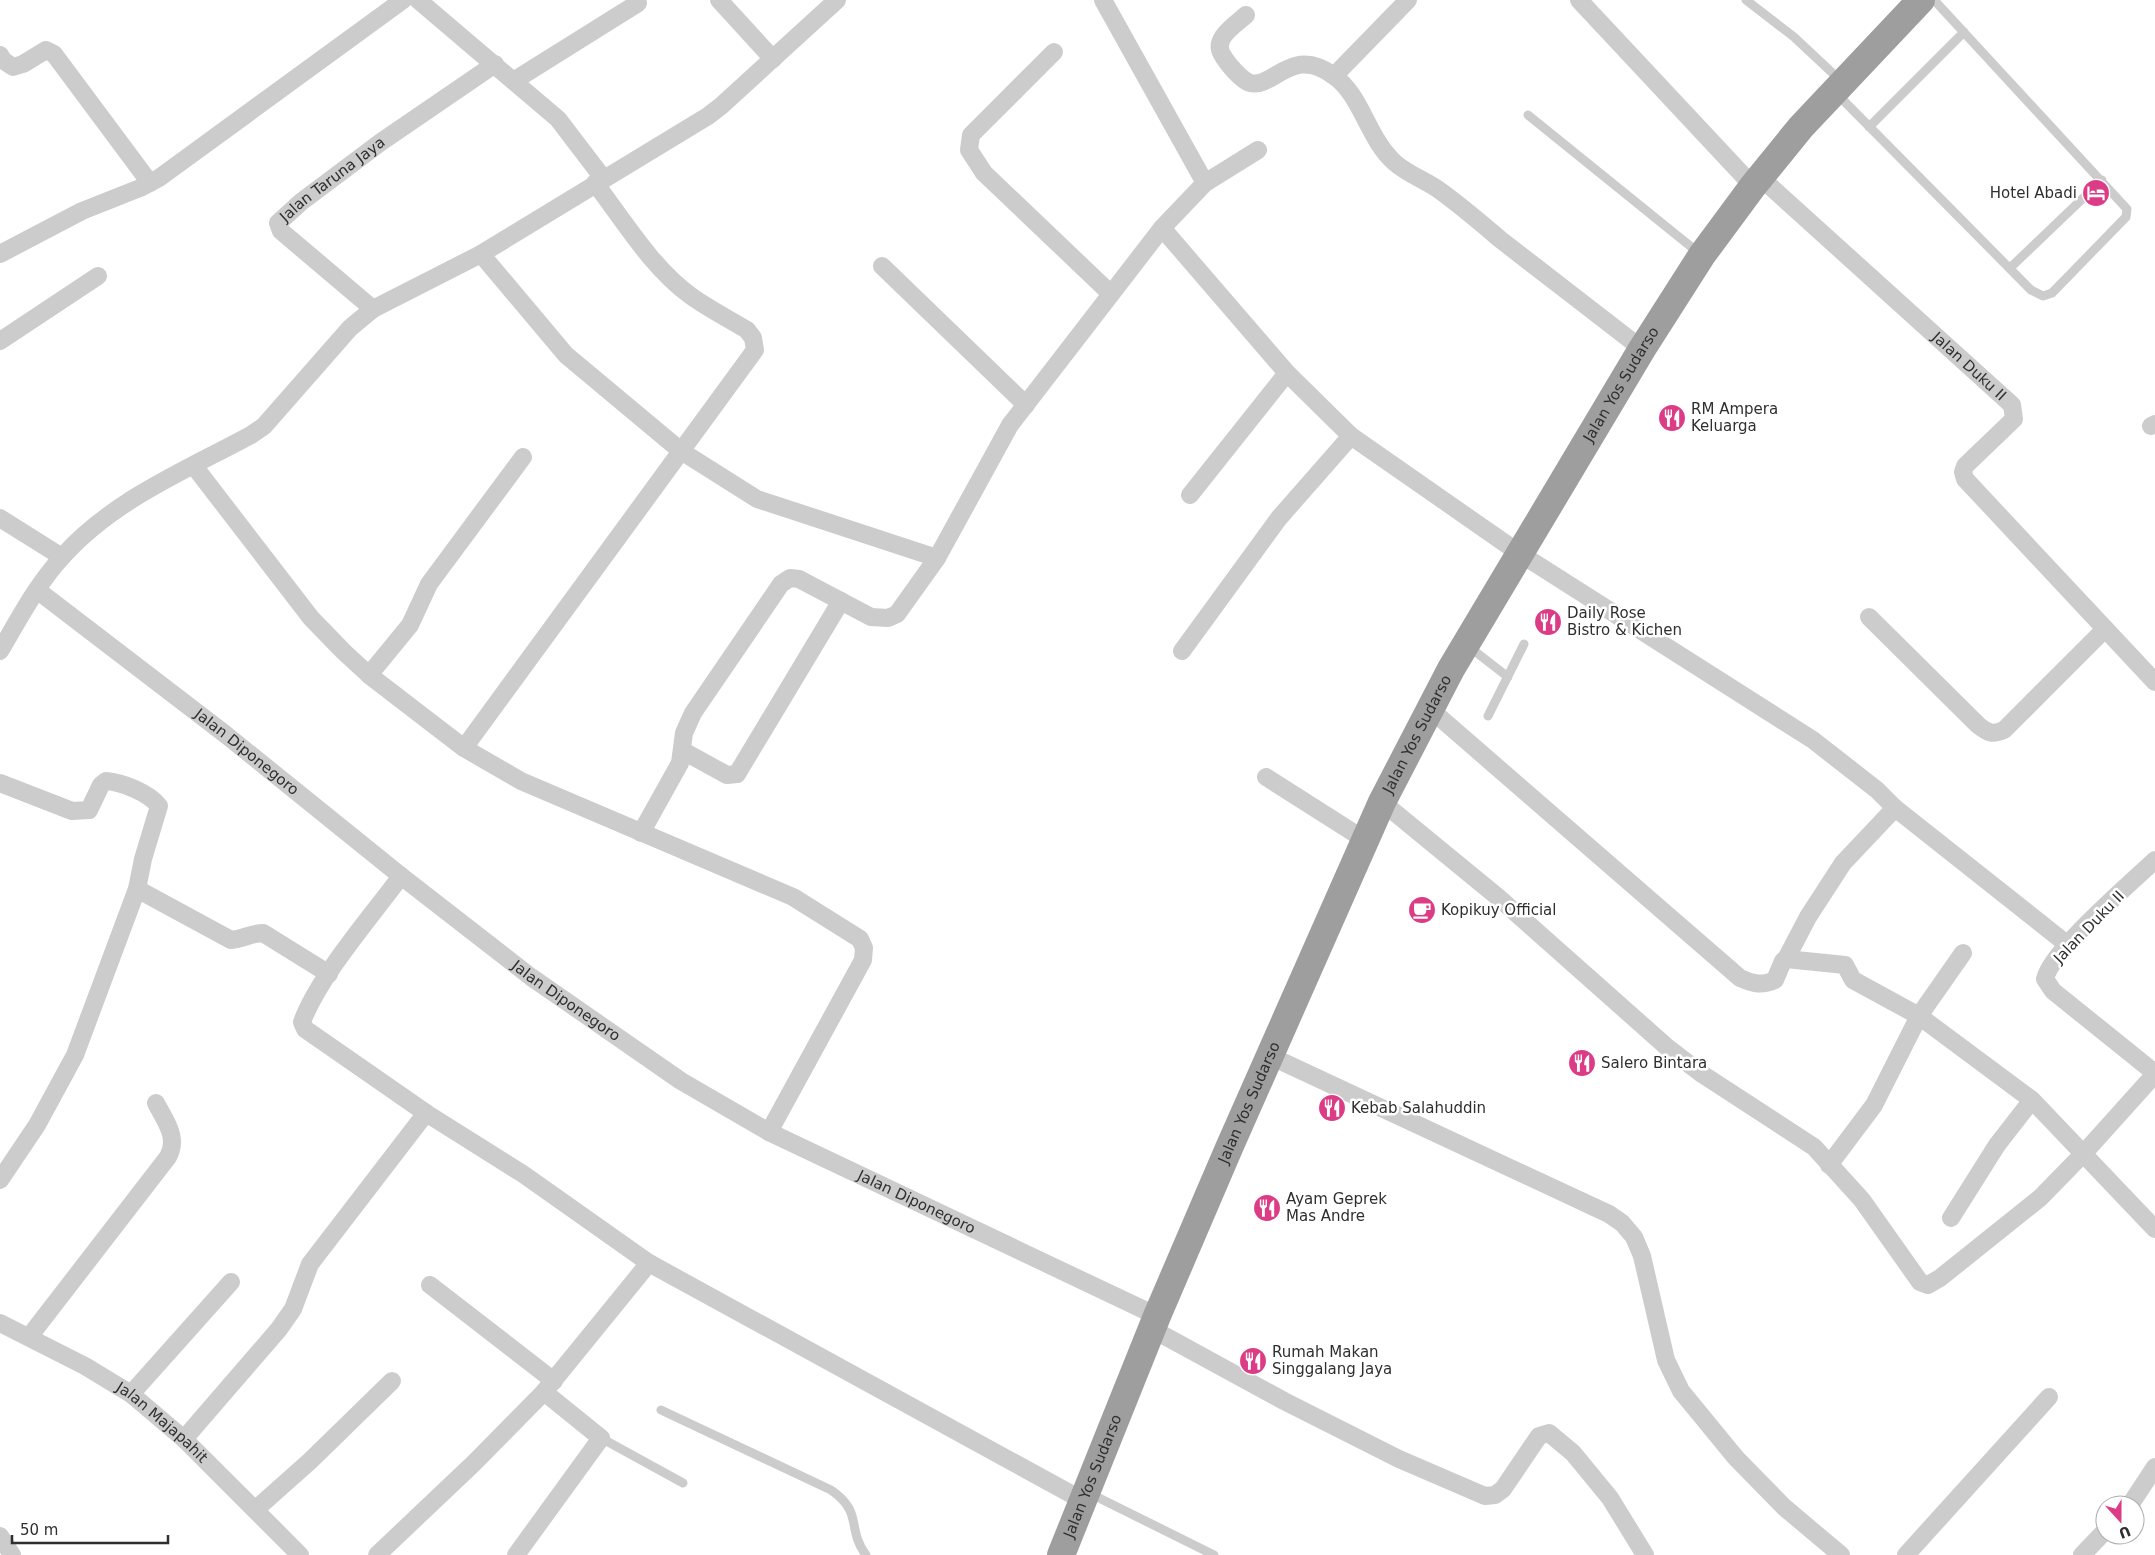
<svg xmlns="http://www.w3.org/2000/svg" width="2155" height="1555" font-family="'DejaVu Sans',sans-serif">
	<rect width="100%" height="100%" fill="#fff"/>
	<g fill="none" stroke-linecap="round" stroke-linejoin="round">
		<path stroke="#ccc" stroke-width="9" d="M1746,0L1794,37L1841,81
			M1837,94L2031,290L2043,296L2052,293L2126,217L2127,209L1934,0
			M1528,115L1700,254
			M1869,127L1964,32
			M2010,268L2102,180
			M1468,646L1508,677
			M1488,716L1524,644
			M661,1410L831,1490C864,1513 846,1528 866,1555
			M601,1438L683,1483
			M1089,1493L1214,1555"/>
		<g stroke="#ccc" stroke-width="18">
			<path d="M418,0L558,119L603,178"/>
			<path d="M719,0L773,59"/>
			<path d="M1103,0L1205,183"/>
			<path d="M1579,0L1753,186"/>
			<path d="M1246,15C1235,25 1211,39 1223,56C1227,63 1241,80 1250,83C1274,89 1292,44 1334,76C1362,96 1367,137 1394,162C1407,174 1425,180 1439,190C1460,205 1481,223 1501,240C1548,276 1595,313 1642,349"/>
			<path d="M1054,52L971,135L969,150L984,173L1111,294"/>
			<path d="M0,55L3,60L13,67L23,64L46,50L54,54L150,183"/>
			<path d="M1334,76L1408,0"/>
			<path d="M515,80L638,3"/>
			<path id="s1" d="M1760,177L2012,405L2014,419L1965,466L1963,472L1965,479L2155,682"/>
			<path d="M1162,228L1287,373L1351,436L1519,553L1813,740L1877,790L1895,808L2068,945"/>
			<path d="M0,254L82,211L140,188L159,178L403,0"/>
			<path d="M481,254L566,355L681,451L757,499L937,558"/>
			<path d="M882,266L1026,405"/>
			<path id="s2" d="M373,309L281,231L278,223L301,202L381,142L495,64"/>
			<path d="M0,341L98,276"/>
			<path d="M2151,426L2155,424"/>
			<path d="M194,466L311,618L344,652L369,675L464,748L521,781L793,897L860,939L864,948L863,960L769,1132"/>
			<path d="M1190,495L1287,373"/>
			<path d="M0,518L62,557"/>
			<path id="s3" d="M37,590L225,734L401,876L531,977L681,1081L769,1132L1157,1316"/>
			<path d="M1869,617L1978,725C1988,733 1992,735 2004,730L2105,629"/>
			<path d="M0,651C19,619 37,584 63,556C113,500 186,470 251,435L264,426L350,328L373,309L481,254L708,116L721,106L837,0"/>
			<path d="M1182,651L1279,518L1351,436"/>
			<path d="M369,675L410,625L429,584L523,457"/>
			<path d="M1430,709L1740,978C1754,984 1761,986 1775,980L1783,961L1786,959L1845,965L1853,980L1919,1016L2032,1100L2155,1229"/>
			<path d="M464,748L755,350L753,338L747,330C729,319 709,309 691,296C652,268 624,221 595,183"/>
			<path d="M683,751L727,775L737,774L841,601"/>
			<path d="M1266,777L1365,840"/>
			<path d="M0,783L72,811L89,810L101,785L106,781C122,782 149,793 159,806L143,859L137,889L75,1055L37,1125L0,1180"/>
			<path d="M1382,802L1499,898L1668,1048L1702,1074L1814,1147L1862,1200L1920,1282L1928,1285L1940,1278L2040,1198L2084,1153L2155,1074"/>
			<path d="M641,833L680,763L684,733L693,713L781,584L790,578L799,579L871,617L888,618L897,614L937,558L1010,425L1162,228L1205,183L1258,150"/>
			<path d="M2155,860C2131,883 2051,951 2045,979L2053,991L2155,1073"/>
			<path d="M401,876C371,917 319,976 302,1022L305,1029L426,1113L523,1174L649,1263L1082,1500"/>
			<path d="M137,889L231,940C243,939 252,933 263,933L329,974"/>
			<path d="M1786,959L1808,917L1843,863L1895,808"/>
			<path d="M1270,1056L1609,1214L1622,1223L1634,1237L1642,1256L1666,1360L1681,1391L1736,1458L1784,1507L1841,1555"/>
			<path d="M1829,1165L1874,1105L1919,1016L1963,953"/>
			<path d="M1951,1218L1997,1145L2032,1100"/>
			<path d="M430,1285L554,1381"/>
			<path id="s4" d="M0,1323L85,1366L131,1394L184,1439L300,1555"/>
			<path d="M1152,1329L1284,1401L1399,1459L1485,1496L1495,1495L1503,1489L1539,1436L1549,1433L1573,1453L1610,1498L1645,1555"/>
			<path d="M29,1337L168,1157C179,1137 165,1121 156,1103"/>
			<path d="M131,1394L231,1282"/>
			<path d="M184,1439L279,1329L293,1309L310,1264L426,1113"/>
			<path d="M2130,1505L2155,1467"/>
			<path d="M255,1510L310,1461L392,1381"/>
			<path d="M0,1536L12,1555"/>
			<path d="M377,1555L474,1463L544,1392L649,1263"/>
			<path d="M516,1555L601,1438L544,1392"/>
			<path d="M1906,1555L2049,1397"/>
			<path d="M2082,1555L2105,1531"/>
		</g>
		<path stroke="#9e9e9e" stroke-width="28" id="s5" d="M1061,1555L1157,1316L1229,1148L1382,802L1451,669L1642,349L1702,255L1753,186L1801,127L1921,0"/>
	</g>
	<defs>
		<g id="hotel-disc" transform="scale(1.4375)"><circle r="9.5" fill="#dc3b85" stroke="#fff"/><path d="M-6-4.5h1.5V1H6V5H4.5V3h-9V5H-6ZM-4 0a1.8 1.8 0 1 1 3.6 0ZM.5 0V-2.5h3Q6-2.5 6 0Z" fill="#fff"/></g>
		<g id="restaurant-disc" transform="scale(1.4375)"><circle r="9.5" fill="#dc3b85" stroke="#fff"/><path d="M-5-6h1v4h1v-4h1v4h1v-4h1v5L-1.5 .5V6h-2V.5L-5-1ZM5-6V6H3V1.5H1.5Q1.5-4 5-6Z" fill="#fff"/></g>
		<g id="cafe-disc" transform="scale(1.4375)"><circle r="9.5" fill="#dc3b85" stroke="#fff"/><path d="M-5.5-4.5H6V0H3Q3 3.5 0 3.5H-2.5Q-5.5 3.5-5.5 0ZM3-3.2v2h1.7v-2ZM-6 4.5H4V6H-6Z" fill="#fff"/></g>
	</defs>
	<g fill-rule="evenodd">
		<use href="#hotel-disc" x="2096" y="193"/>
		<use href="#restaurant-disc" x="1672" y="418"/>
		<use href="#restaurant-disc" x="1548" y="622"/>
		<use href="#cafe-disc" x="1422" y="910"/>
		<use href="#restaurant-disc" x="1582" y="1063"/>
		<use href="#restaurant-disc" x="1332" y="1108"/>
		<use href="#restaurant-disc" x="1267" y="1208"/>
		<use href="#restaurant-disc" x="1253" y="1361"/>
	</g>
	<g text-anchor="middle" dominant-baseline="central" stroke-width="5" stroke-linejoin="round" paint-order="stroke">
		<g font-size="15" fill="#2f2f2f" stroke="#fff">
			<text stroke="none"><textPath href="#s2" startOffset="199">Jalan Taruna Jaya</textPath></text>
			<text stroke="none"><textPath href="#s1" startOffset="282">Jalan Duku II</textPath></text>
			<text stroke="none"><textPath href="#s5" startOffset="1300">Jalan Yos Sudarso</textPath></text>
			<text stroke="none"><textPath href="#s5" startOffset="895">Jalan Yos Sudarso</textPath></text>
			<text stroke="none"><textPath href="#s3" startOffset="265">Jalan Diponegoro</textPath></text>
			<text transform="translate(2089 927) rotate(-46)">Jalan Duku II</text>
			<text stroke="none"><textPath href="#s3" startOffset="670">Jalan Diponegoro</textPath></text>
			<text stroke="none"><textPath href="#s5" startOffset="490">Jalan Yos Sudarso</textPath></text>
			<text stroke="none"><textPath href="#s3" startOffset="1075">Jalan Diponegoro</textPath></text>
			<text stroke="none"><textPath href="#s4" startOffset="191">Jalan Majapahit</textPath></text>
			<text stroke="none"><textPath href="#s5" startOffset="85">Jalan Yos Sudarso</textPath></text>
		</g>
		<g font-size="15" fill="#2f2f2f" stroke="#fff" text-anchor="start">
			<text x="2077" y="193" text-anchor="end">Hotel Abadi</text>
			<text x="1691" y="409">RM Ampera<tspan x="1691" dy="17">Keluarga</tspan></text>
			<text x="1567" y="613">Daily Rose<tspan x="1567" dy="17">Bistro &amp; Kichen</tspan></text>
			<text x="1441" y="910">Kopikuy Official</text>
			<text x="1601" y="1063">Salero Bintara</text>
			<text x="1351" y="1108">Kebab Salahuddin</text>
			<text x="1286" y="1199">Ayam Geprek<tspan x="1286" dy="17">Mas Andre</tspan></text>
			<text x="1272" y="1352">Rumah Makan<tspan x="1272" dy="17">Singgalang Jaya</tspan></text>
		</g>
	</g>
	<g transform="translate(2120 1520) rotate(159)"><circle r="24" fill="#ffffff" stroke="#acacac"/>
	<path d="M0-4L9 19L0 12L-9 19Z" fill="#dc3b85"/>
	<text y="-8" font-size="14" font-weight="bold" text-anchor="middle" fill="#2f2f2f">U</text>
	</g>
	<path d="M12 1535v8h156v-8" fill="none" stroke="#2f2f2f" stroke-width="2.5"/>
	<text x="20" y="1535" font-size="15" fill="#2f2f2f" stroke="#ffffff" stroke-width="4" paint-order="stroke">50 m</text>
</svg>
